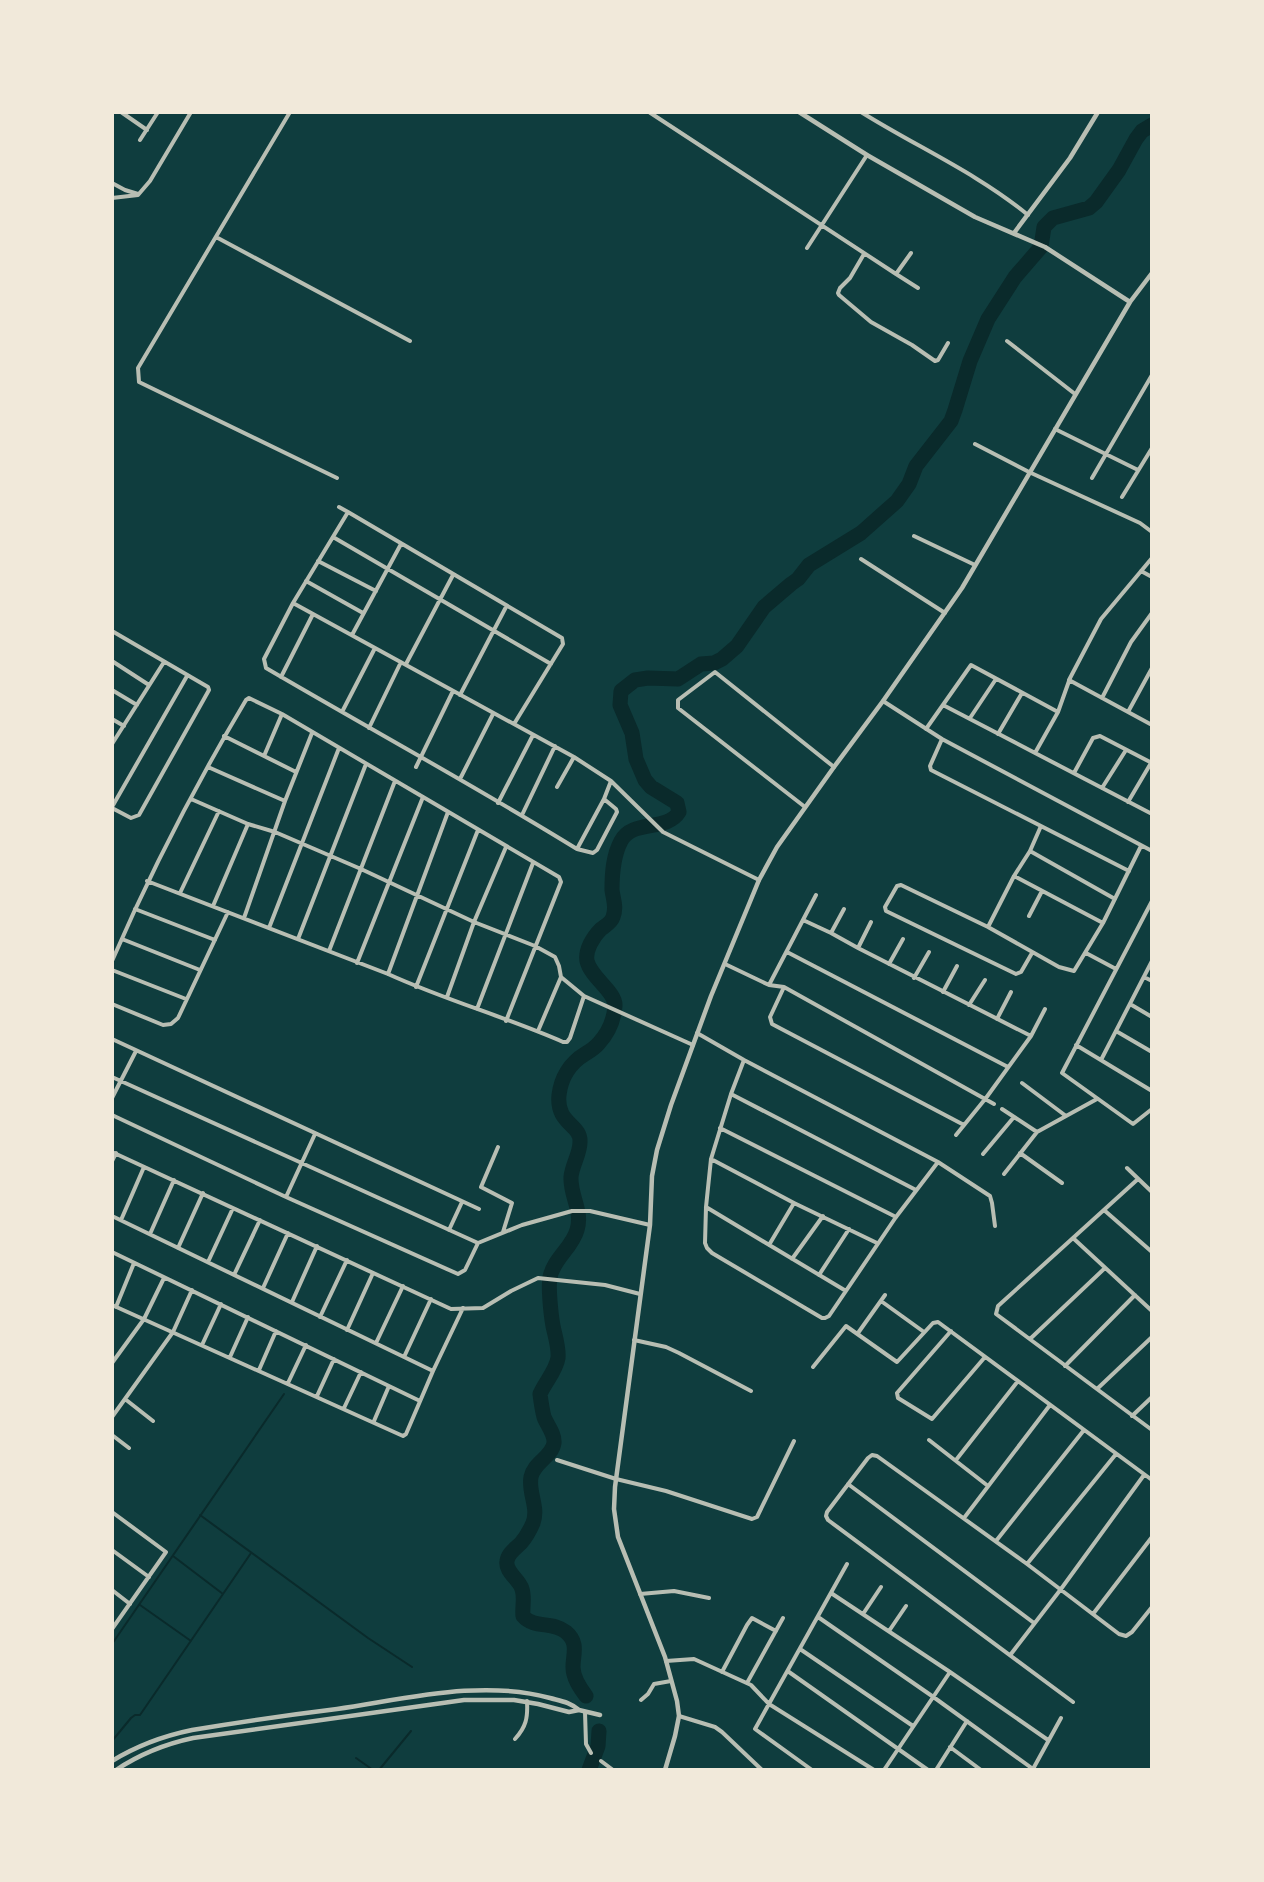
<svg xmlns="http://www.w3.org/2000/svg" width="1264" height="1882" font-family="'Noto Sans',sans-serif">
	<rect width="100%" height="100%" fill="#0f3d3e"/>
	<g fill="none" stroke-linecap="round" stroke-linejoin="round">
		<path stroke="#0a2a2b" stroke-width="2" d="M200,1515L368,1638L412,1667
			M173,1556L223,1594L251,1553
			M140,1605L191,1641
			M112,1644L284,1394
			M112,1741L131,1718L135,1715H140L223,1594
			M356,1758L373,1770
			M379,1770L411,1731"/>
		<path stroke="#0a2a2b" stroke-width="15" d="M586,1696C580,1688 573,1678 573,1667C573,1654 579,1643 566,1632C553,1621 534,1629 523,1616C522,1607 525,1598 522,1589C519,1579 505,1572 507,1561C508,1553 516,1548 521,1543C526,1537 530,1530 533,1523C539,1507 528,1493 531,1477C534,1462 552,1457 554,1443C555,1434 547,1425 544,1417C542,1409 541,1402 540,1394C545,1382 556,1371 558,1358C559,1347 555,1336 553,1326C551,1315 548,1287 550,1277C554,1258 572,1248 577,1230C583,1211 570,1196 571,1177C572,1165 580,1154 580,1142C581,1124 556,1124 559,1095C561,1078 570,1063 585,1054C590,1051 595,1048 599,1043C608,1033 614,1019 615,1006C616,992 591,978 587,961C585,950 593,937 601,929C606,925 611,923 613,917C617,907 613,899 612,890C612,873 613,856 621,841C632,819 667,832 679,812L677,803L651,787L645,780L636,759L632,733L620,705L621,691L635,680L648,678L678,679L701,664L714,663L722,659L737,646L764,607L791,584L798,579L809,565L861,533L897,501L909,484L916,466L951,421L955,410L970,361L988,319L1015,277L1041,247L1044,227L1053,218L1089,208L1096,202L1119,170L1136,139L1142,131L1152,125
			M589,1770L598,1746L599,1731"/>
		<path stroke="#b8beb3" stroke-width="4" d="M121,112L147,130
			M290,112L138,368L139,382L337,478
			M649,112L896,274L911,253
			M861,112C917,147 977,173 1028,215
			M140,140L158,112
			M112,183L125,190L138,194
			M112,198L138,195L150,181L191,112
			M216,237L410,341
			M807,248L867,155
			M864,254L850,278L840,288L838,293L839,295L871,322L912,345L935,361L938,360L948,343
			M896,274L918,288
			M1007,341L1075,394
			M1055,429L1138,470
			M975,444L1029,472L1140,523L1152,532
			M1092,478L1152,375
			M1122,497L1152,448
			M339,507L348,512L293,603L264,659L266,668C370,729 475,786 577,849L604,799L611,781
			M348,512L562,638L563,644L514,724
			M914,536L975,565
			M333,537L551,664
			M1152,558L1101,619L1069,680L1152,725
			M861,559L945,613
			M318,561L376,591
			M1141,571L1152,577
			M306,581L363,613
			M293,603L574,757L611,781L663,832L759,880
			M112,631L208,687L209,690L139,815L131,818L112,808
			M352,635L401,544
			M112,661L149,685
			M406,664L453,575
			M281,677L313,614
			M112,690L137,705
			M460,695L506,607
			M1102,698L1131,642L1152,613
			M883,701L942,739L1152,851
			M943,705L1152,814
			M342,712L375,648
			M1128,712L1152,668
			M970,718L996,679
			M112,719L124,726
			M369,728L401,662
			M926,729L971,665L1058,712
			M998,734L1022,693
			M224,736L296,772
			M942,739L930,766L931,770L1129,871
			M112,744L164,662
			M1035,753L1058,712L1069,681
			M264,756L282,714
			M208,767L285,801
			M416,767L453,691
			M1074,773L1093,738L1100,736L1152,763
			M460,779L493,714
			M557,787L574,757
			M1102,788L1126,750
			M191,799L248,824L275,832L361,869L474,922L535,946L555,957L559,966L561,977L584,996L693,1045
			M1128,802L1151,763
			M498,803L533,735
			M112,807L187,676
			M805,807L678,708V700L715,672L834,767
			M522,815L555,746
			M577,849L593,853L597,850L617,812L616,809L604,799
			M1030,851L1115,899
			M1014,876L1103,923
			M147,881L388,974C445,1000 506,1017 563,1042H567L570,1038L584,996
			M180,893L219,811
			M1152,901L1062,1073L1133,1124L1152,1109
			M213,906L248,824
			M135,909L215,940
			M1029,916L1042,891
			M244,918L285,801L312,733
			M803,920L831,933L858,948L1031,1036L986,1098L956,1135
			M988,927L1014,876L1030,851L1041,826
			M269,928L339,748
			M831,933L844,909
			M122,939L200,970
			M298,939L366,764
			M858,948L871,922
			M329,951L395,781
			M787,952L1008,1067
			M1032,953L1021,972L1016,974L886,911L885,907L897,886L901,885L988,927L1059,967L1074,971L1103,923L1141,846
			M1086,953L1116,969
			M112,961C151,871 196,784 246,700L249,698L282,714L559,877L561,882L506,1021
			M357,963L423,797
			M725,964L769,985L784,987L994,1104
			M889,964L903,939
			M112,970L186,999
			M388,974L448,812
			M1144,977L1152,981
			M914,978L929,952
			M769,985L816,895
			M416,987L478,830
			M784,987L770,1017L772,1024L964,1125
			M943,992L957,966
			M447,997L474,922L506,847
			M112,1004L163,1025L171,1024L178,1018L228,912
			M1130,1004L1152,1017
			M969,1005L985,980
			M477,1009L533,863
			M997,1019L1011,992
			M538,1031L561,977
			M1116,1031L1152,1052
			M697,1033L744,1060L938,1162L990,1196L992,1203L995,1226
			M1031,1036L1045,1009
			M112,1039L479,1209
			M1076,1045L1152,1091
			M744,1060L731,1094L711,1159L706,1207L705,1243L707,1248L712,1253L822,1318H825L829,1316L896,1217L938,1162
			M1101,1060L1152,961
			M112,1077L478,1243L522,1225L572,1211H590L650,1225
			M1022,1083L1066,1116
			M731,1094L916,1190
			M112,1098L136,1051
			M1002,1109L1037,1132
			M112,1115L286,1197L458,1274L465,1270L478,1243
			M720,1128L896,1217
			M498,1147L481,1187L512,1203L503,1232
			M112,1152L451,1309L483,1308L511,1291L538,1278L605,1285L640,1294
			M1020,1153L1062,1183
			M983,1154L1014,1117
			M711,1159L794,1203L877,1243
			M112,1161L116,1153
			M1127,1168L1152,1192
			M1004,1174L1037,1132L1097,1099
			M1138,1179L998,1306L996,1314L1152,1430
			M286,1197L315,1134
			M706,1207L846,1291
			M1104,1210L1152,1252
			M112,1216L433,1371
			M121,1220L144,1167
			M449,1230L462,1202
			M150,1234L174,1180
			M1073,1238L1152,1311
			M769,1245L794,1203
			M178,1248L203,1193
			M112,1252L420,1401
			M792,1259L823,1216
			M208,1262L233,1208
			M234,1275L260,1220
			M819,1275L849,1229
			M263,1288L288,1233
			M881,1301L924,1332
			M292,1302L317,1246
			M112,1305L403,1436L406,1434L433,1371L463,1308
			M116,1307L134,1263
			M320,1317L347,1260
			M347,1330L373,1273
			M951,1331L897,1393L898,1398L932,1419L985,1357
			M858,1333L885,1295
			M1030,1339L1105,1268
			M634,1340L666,1347L679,1353L751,1391
			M376,1343L403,1286
			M202,1345L221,1304
			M230,1357L248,1317
			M404,1357L431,1299
			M112,1363L144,1319L164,1278
			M1065,1366L1135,1295
			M813,1367L846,1326L897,1362L933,1323L938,1322L1152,1480
			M259,1370L276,1331
			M288,1383L306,1345
			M1097,1389L1152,1337
			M317,1396L334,1359
			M125,1399L153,1421
			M344,1408L361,1372
			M1132,1416L1152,1397
			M112,1417L173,1332L192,1290
			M374,1421L389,1386
			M112,1435L129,1448
			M929,1440L988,1486
			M557,1460L616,1479L666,1491L752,1519L757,1517L794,1441
			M956,1460L1018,1381
			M848,1484L1034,1623
			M112,1512L166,1552L112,1629
			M964,1518L1050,1405
			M996,1541L1084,1430
			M112,1550L149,1577
			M1027,1564L1116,1454
			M112,1590L130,1604
			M831,1593L950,1672L1048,1740
			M640,1594L674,1591L709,1598
			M863,1614L881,1587
			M1093,1614L1152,1537
			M818,1617L932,1696L1033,1769
			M889,1631L906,1606
			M800,1649L913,1726
			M1011,1654L1061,1589L1144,1475
			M666,1661L694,1659L751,1685L769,1704L874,1770
			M722,1672L747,1625L752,1618L776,1631
			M789,1672L928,1770
			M747,1683L783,1618
			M641,1700L648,1694L654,1684L671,1681
			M1073,1702L828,1520L826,1516L827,1512L868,1458L872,1455L877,1456L1027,1564L1119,1634L1126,1636L1132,1632L1152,1607
			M585,1712L586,1744L591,1753
			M679,1716L715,1727L722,1732L762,1770
			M515,1739C526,1727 528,1718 527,1701
			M950,1747L981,1770
			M601,1761L613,1770
			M1033,1769L1061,1718
			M812,1770L755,1729L847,1564
			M884,1770L950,1672
			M936,1770L967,1721"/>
		<path stroke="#b8beb3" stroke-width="4.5" d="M799,112L867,155L975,217L1045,247L1130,302
			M1014,233L1070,158L1098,112
			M112,1761C138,1745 163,1736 192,1730C240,1722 288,1715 337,1709C406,1699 481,1679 550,1698C561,1701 570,1702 579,1710
			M116,1770C140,1754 165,1744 193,1738L464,1700H514L538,1704L569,1712L579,1710L600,1715
			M665,1770L675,1736L679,1716L677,1701L665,1657L618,1537L614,1509L615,1487L650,1225L652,1176L657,1150L671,1105L711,996L759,880L777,847L834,767L883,701L962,588L1130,302L1152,273"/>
	</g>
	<rect width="1264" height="1882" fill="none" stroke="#f1e9da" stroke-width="228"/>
</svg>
